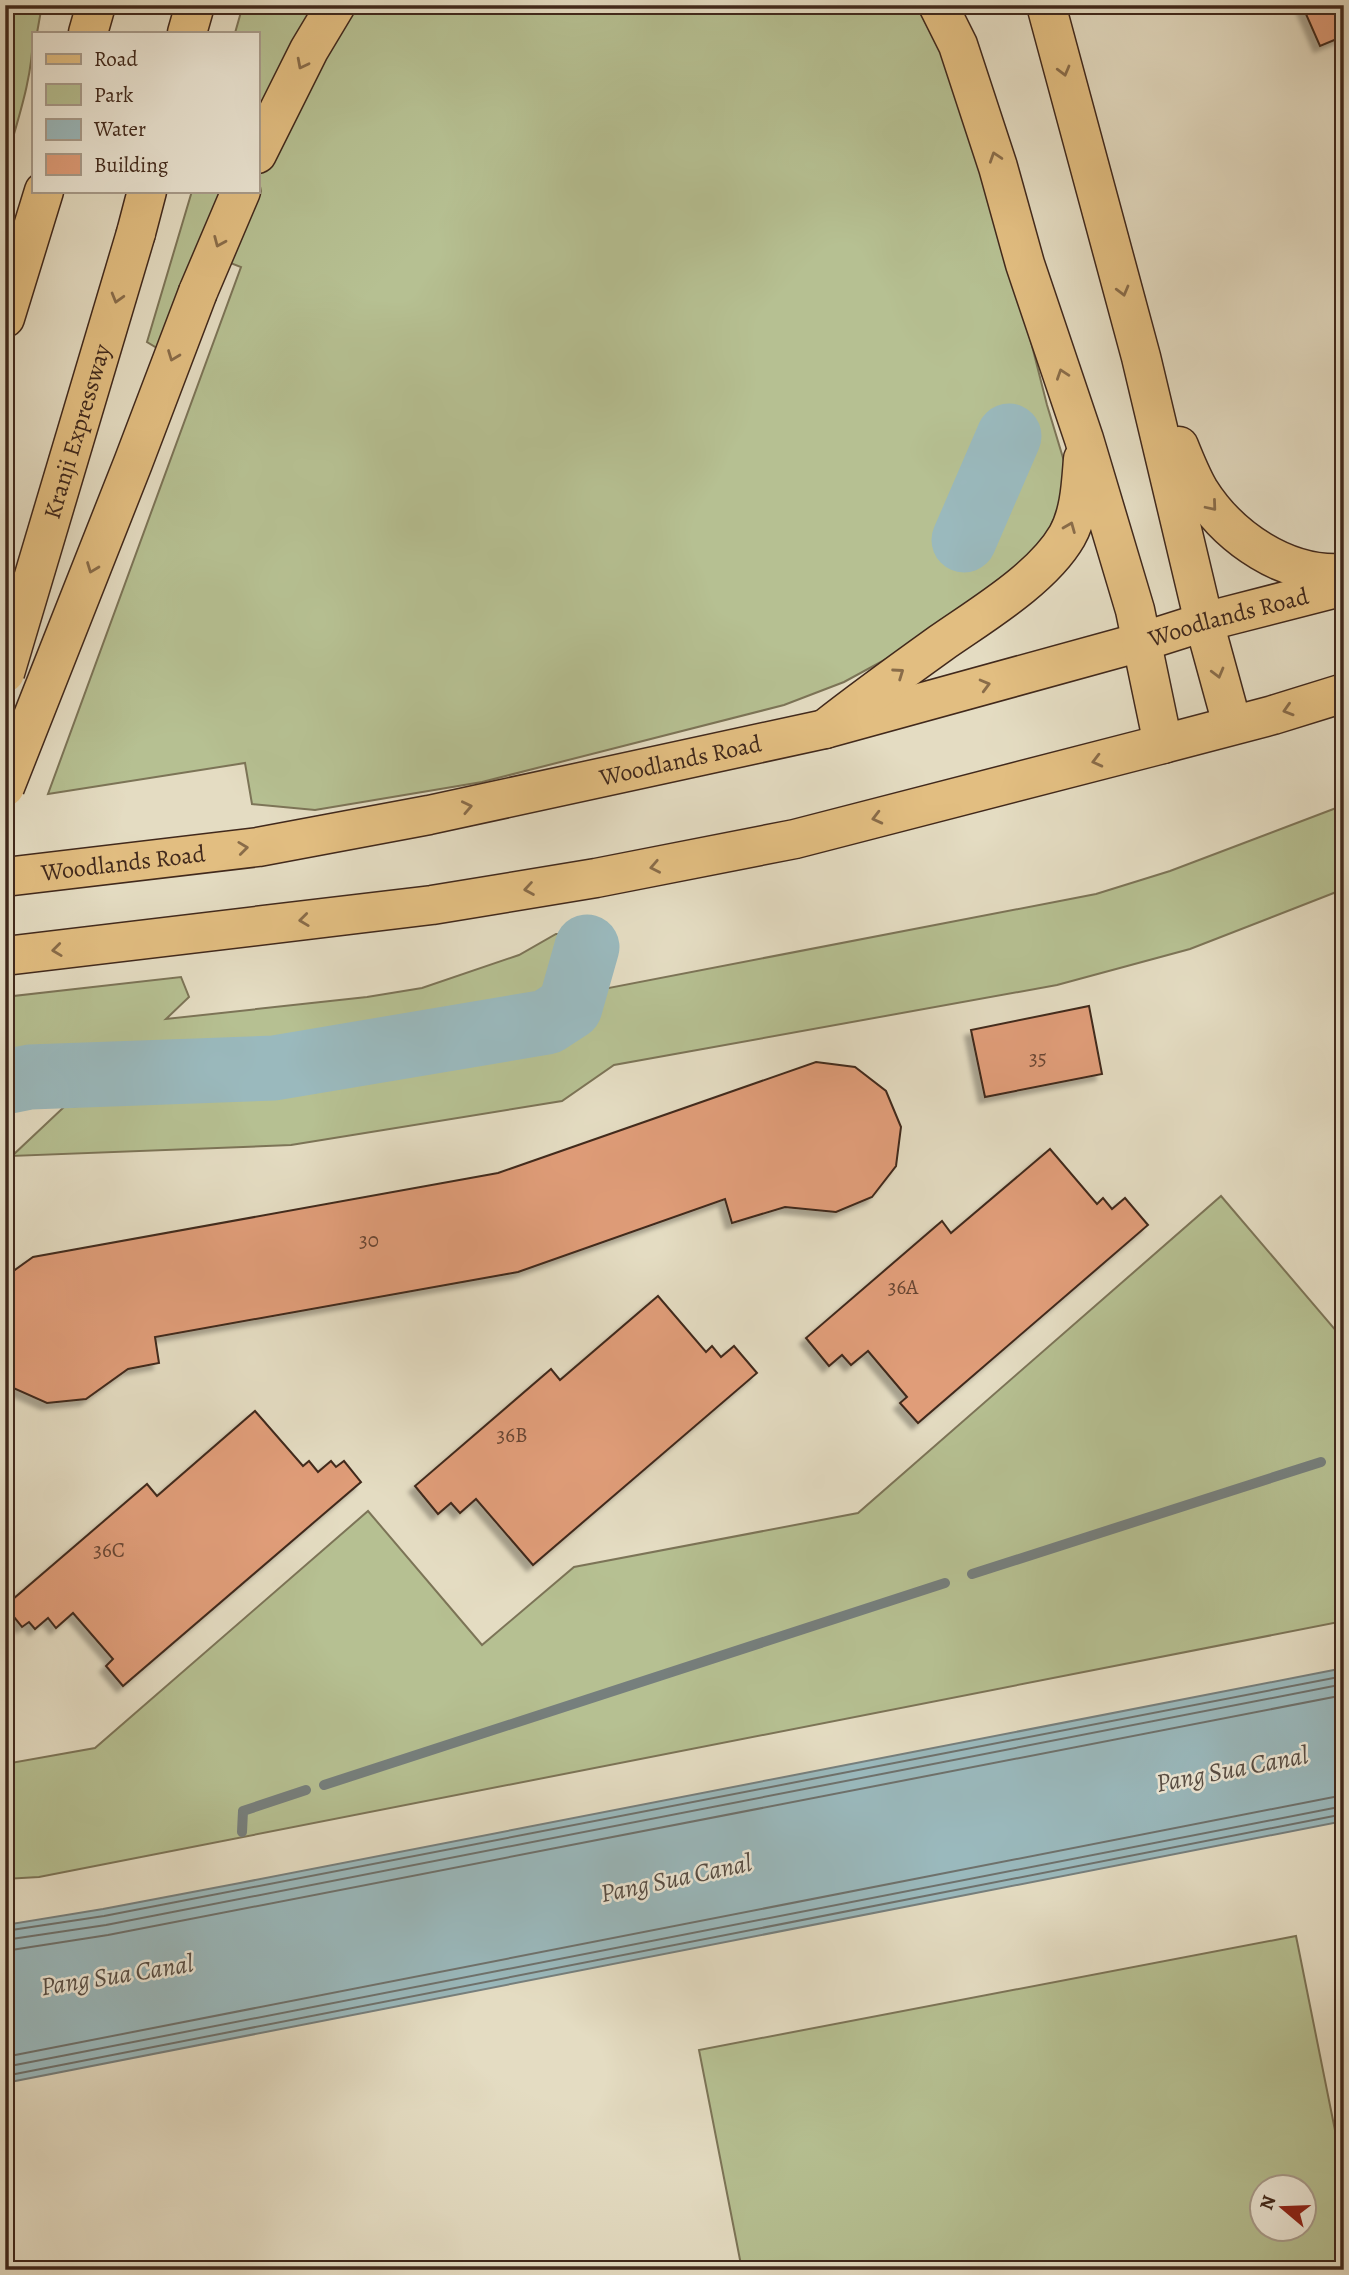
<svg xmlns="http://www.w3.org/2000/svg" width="1349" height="2275" font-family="Alegreya,serif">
	<defs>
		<filter id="shadow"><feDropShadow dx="-6" dy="6" stdDeviation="2" flood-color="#0004"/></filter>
	</defs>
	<rect width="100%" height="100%" fill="#e4dcc2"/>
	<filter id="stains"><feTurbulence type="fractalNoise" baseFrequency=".00286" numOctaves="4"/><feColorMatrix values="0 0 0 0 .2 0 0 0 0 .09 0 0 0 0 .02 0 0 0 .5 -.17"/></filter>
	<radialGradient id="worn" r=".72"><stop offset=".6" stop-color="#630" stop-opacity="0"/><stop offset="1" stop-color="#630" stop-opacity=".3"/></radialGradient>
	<path fill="#b6c092" stroke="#7c7457" stroke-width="2" fill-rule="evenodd" d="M5,5H42L37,33H33C33,78 17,122 5,165Z
		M243,5H916L939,47L1012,267L1047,405L1067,471L1062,500L1047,535L1030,556L914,644L844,682L784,705L482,782L315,810L252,804L245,763L48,794L241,267L197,250L157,348L147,342L192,191H257V33H235Z
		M1344,805V889L1190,949L1057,985L614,1065L562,1101L291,1145L12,1156L64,1107L291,1091L540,1050L588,1020L598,990L1096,894L1170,871Z
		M556,934H563L552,981L542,1003L522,1018L273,1054L89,1061L28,1064L5,1068V997L181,977L189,997L166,1019L367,997L422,988L519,955Z
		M1221,1196L1344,1340V1621L39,1877L5,1879V1764L95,1748L368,1511L482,1645L574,1567L858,1513Z
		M1296,1936L1344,2175V2270H742L699,2050ZM1262,2188H1304V2230H1262Z"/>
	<path fill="#9ab9bd" stroke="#767f7d" stroke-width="2" d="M1344,1668V1821L5,2083V1925L103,1909L240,1883Z"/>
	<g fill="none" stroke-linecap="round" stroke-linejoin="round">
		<path stroke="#6e716c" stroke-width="2" d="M5,1931L104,1916L1344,1676
			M5,1940L106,1925L1344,1684
			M5,1951L108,1935L1344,1695
			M5,2057L1344,1795
			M5,2067L1344,1806
			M5,2076L1344,1814"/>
		<path stroke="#767f7d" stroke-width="10" d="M972,1574L1321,1462
			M324,1785L945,1583
			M242,1832L243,1811L306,1790"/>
		<path stroke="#9ab9bd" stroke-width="65" d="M964,540L1009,436
			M5,1082L30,1077L274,1068L547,1022L570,1007L587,947"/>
	</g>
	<path fill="#e09d79" stroke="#41291c" stroke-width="2" filter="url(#shadow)" d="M1302,5H1344V36L1320,46Z
		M1089,1006L1102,1074L985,1097L971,1030Z
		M816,1062L855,1067L886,1091L901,1127L896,1166L872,1197L836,1212L785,1207L732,1223L725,1199L518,1272L155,1337L159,1363L128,1369L86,1399L47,1403L11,1387L5,1379V1277L33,1257L498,1173Z
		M1050,1149L1097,1204L1103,1198L1112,1209L1125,1198L1148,1225L918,1423L900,1403L907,1397L868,1351L851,1365L842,1355L829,1366L806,1338L942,1221L951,1233Z
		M658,1296L706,1352L712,1346L721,1357L734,1346L757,1373L533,1565L476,1499L460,1513L451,1503L438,1514L415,1486L551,1369L560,1380Z
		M255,1411L303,1466L309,1461L318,1472L331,1461L336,1467L344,1461L361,1482L123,1686L106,1666L113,1659L73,1613L56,1628L48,1618L35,1629L29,1622L22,1627L5,1606L147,1484L157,1496Z"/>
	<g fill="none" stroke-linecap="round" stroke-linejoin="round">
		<g stroke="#41291c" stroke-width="41">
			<g id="primary">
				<path id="s1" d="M5,877L258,847L429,815L825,729L1141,642"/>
				<path d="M5,956L432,905L596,878L795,839L1163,744"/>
			</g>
		</g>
		<g stroke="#41291c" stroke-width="41">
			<g id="highway">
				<path d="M938,5L958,45L998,167L1025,264L1084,439L1135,610L1163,744L1273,715L1344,693"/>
				<path d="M1046,5L1141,357L1204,622L1232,724"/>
				<path d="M88,33L96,5"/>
				<path d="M187,33L195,5"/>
				<path d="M257,154L309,50L336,5"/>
				<path d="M136,233L147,191"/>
				<path d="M198,292L241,191"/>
				<path d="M5,318L44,191"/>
				<path d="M1179,446C1185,461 1191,476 1199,490C1229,538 1286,577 1344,573"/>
				<path id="s2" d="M1141,642L1204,622L1344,586"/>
				<path d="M825,729C863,699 902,671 941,643C981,615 1042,579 1067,536C1080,513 1081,484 1083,459"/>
			</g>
		</g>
		<use href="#primary" stroke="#e2be81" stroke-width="38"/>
		<use href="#highway" stroke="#e2be81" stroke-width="38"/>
		<g stroke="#41291c" stroke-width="41" stroke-linecap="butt">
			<g id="highway-bridge">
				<path id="s3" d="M5,673L136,233"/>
				<path d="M5,787L133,463L198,292"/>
			</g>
		</g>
		<use href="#highway-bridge" stroke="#e2be81" stroke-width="38"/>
	</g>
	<defs><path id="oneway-chevron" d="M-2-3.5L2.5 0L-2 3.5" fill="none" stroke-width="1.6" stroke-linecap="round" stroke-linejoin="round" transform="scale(1.75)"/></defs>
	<g stroke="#896c49">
		<use href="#oneway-chevron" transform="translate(302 64) rotate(117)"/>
		<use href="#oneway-chevron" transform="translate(1064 71) rotate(75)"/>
		<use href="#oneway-chevron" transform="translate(995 157) rotate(-108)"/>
		<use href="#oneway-chevron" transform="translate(219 242) rotate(113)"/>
		<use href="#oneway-chevron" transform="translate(1123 291) rotate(75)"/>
		<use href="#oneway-chevron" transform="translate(117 298) rotate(106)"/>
		<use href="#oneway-chevron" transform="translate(173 356) rotate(111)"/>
		<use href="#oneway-chevron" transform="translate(1062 374) rotate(-109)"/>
		<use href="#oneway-chevron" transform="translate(1212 506) rotate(50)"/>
		<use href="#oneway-chevron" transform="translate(1070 527) rotate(-68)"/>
		<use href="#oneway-chevron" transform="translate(92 568) rotate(111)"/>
		<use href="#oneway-chevron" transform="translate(899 673) rotate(-35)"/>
		<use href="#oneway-chevron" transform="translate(1218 673) rotate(75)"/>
		<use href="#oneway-chevron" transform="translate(985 685) rotate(-15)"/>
		<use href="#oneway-chevron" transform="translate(1288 710) rotate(163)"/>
		<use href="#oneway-chevron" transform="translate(1097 761) rotate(166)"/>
		<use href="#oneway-chevron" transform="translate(467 807) rotate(-12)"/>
		<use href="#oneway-chevron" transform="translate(877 818) rotate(166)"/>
		<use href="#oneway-chevron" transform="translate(243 848) rotate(-7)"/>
		<use href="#oneway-chevron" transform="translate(655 867) rotate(169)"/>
		<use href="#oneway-chevron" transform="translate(529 889) rotate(171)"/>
		<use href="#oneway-chevron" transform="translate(304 920) rotate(173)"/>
		<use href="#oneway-chevron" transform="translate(57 950) rotate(173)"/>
	</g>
	<g text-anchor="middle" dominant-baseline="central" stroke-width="5" stroke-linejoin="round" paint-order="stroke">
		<g font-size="21" fill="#694633">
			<text x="1038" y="1058">35</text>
			<text x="369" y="1240">30</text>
			<text x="903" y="1287">36A</text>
			<text x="512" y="1435">36B</text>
			<text x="109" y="1550">36C</text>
		</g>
		<g font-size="24" fill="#41291c" stroke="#ede8d7">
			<text stroke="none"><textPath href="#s3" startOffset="252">Kranji Expressway</textPath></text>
			<text stroke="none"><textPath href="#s2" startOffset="91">Woodlands Road</textPath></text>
			<text stroke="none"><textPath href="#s1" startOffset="686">Woodlands Road</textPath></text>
			<text stroke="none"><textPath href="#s1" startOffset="119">Woodlands Road</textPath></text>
		</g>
		<g font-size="26" font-style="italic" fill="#574d44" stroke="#ede8d7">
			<text transform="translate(1232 1769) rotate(-11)">Pang Sua Canal</text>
			<text transform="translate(676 1878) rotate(-12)">Pang Sua Canal</text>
			<text transform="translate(117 1975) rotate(-9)">Pang Sua Canal</text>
		</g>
	</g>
	<rect width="1349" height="2275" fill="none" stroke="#e4dcc2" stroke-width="28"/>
	<rect x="7" y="7" width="1335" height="2261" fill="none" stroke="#41291c" stroke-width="3.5"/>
	<rect x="14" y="14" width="1321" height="2247" fill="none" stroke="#41291c" stroke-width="2"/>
	<rect x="32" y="32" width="228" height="161" fill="#ede8d7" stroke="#a89c8c" stroke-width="2"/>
	<rect x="46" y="54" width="35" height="10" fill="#e2be81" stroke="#a89c8c" stroke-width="2"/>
	<text x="94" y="66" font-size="21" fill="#41291c">Road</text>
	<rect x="46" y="84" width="35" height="21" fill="#b6c092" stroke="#a89c8c" stroke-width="2"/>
	<text x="94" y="102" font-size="21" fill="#41291c">Park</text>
	<rect x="46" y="119" width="35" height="21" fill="#9ab9bd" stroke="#a89c8c" stroke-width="2"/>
	<text x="94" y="136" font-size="21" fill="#41291c">Water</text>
	<rect x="46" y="154" width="35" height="21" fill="#e09d79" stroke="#a89c8c" stroke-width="2"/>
	<text x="94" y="172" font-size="21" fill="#41291c">Building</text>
	<g transform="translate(1283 2208) rotate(289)"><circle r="33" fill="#ede8d7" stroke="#a89c8c" stroke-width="2"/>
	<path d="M0-5L12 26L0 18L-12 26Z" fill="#8f2418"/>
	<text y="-10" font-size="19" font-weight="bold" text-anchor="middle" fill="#41291c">N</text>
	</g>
	<rect width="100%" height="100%" filter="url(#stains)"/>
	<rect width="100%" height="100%" fill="url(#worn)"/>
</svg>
